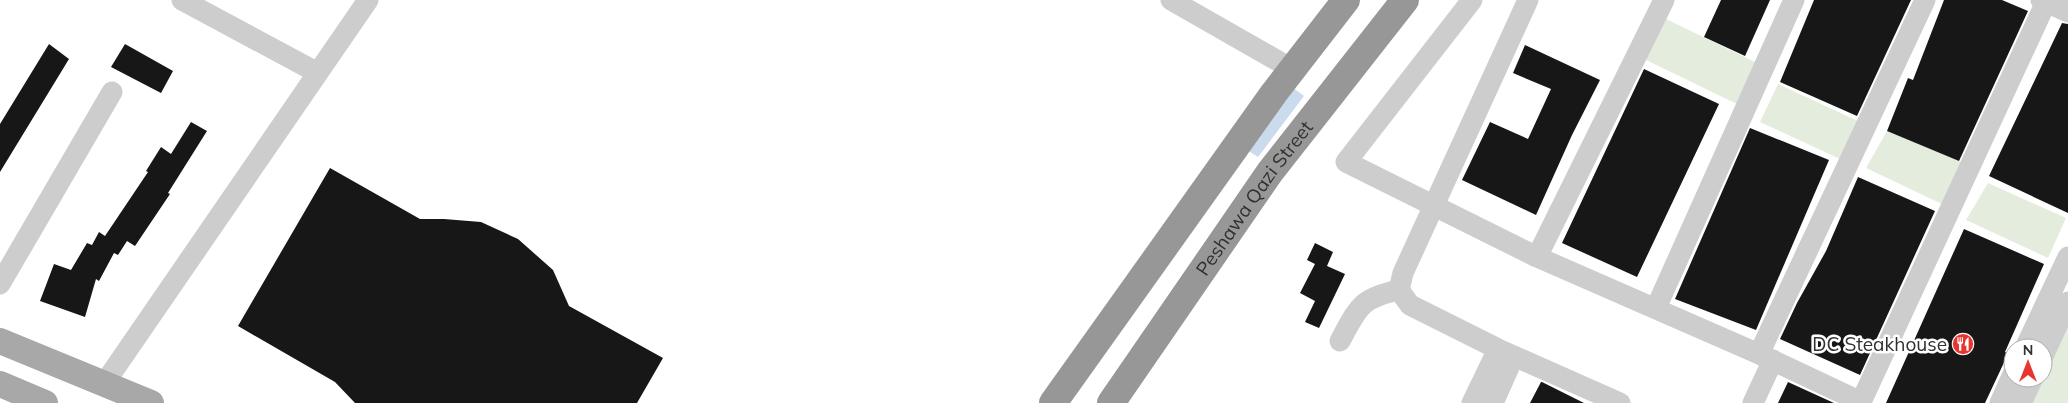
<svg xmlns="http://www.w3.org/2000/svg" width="2068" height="403" font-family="Mulish,sans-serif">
	<rect width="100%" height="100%" fill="#fff"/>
	<path fill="#e4eddd" d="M1664,18L1759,64L1739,105L1644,59Z
		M1778,84L1858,121L1840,159L1760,122Z
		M1887,131L1969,165L1944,205L1866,168Z
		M1988,183L2066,218L2048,258L1966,220Z
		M2068,322V403H2030Z"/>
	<path fill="#c9dbed" d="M1292,87L1304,96L1258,157L1247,150Z"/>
	<path fill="#171717" d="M1721,0H1770L1745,56L1704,37Z
		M1814,0H1911L1857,116L1780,82Z
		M1944,0H2002L2028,11L1959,161L1887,131L1908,78L1913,80Z
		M2062,23L2068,24V213L1989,176Z
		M49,44L69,59L0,172V124Z
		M125,44L173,71L161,93L111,67Z
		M1525,45L1600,80L1572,135L1536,215L1462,180L1490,122L1528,139L1551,89L1513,73Z
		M1644,69L1719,104L1637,277L1562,243Z
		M191,122L207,131L168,193L170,194L135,246L127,241L118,255L114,253L99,281L96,279L85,317L40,301L54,264L71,270L87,243L92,245L99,232L105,236L148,172L146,171L161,147L171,154Z
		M1750,128L1829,160L1756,330L1675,299Z
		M330,168L420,219H444L481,222L518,239L553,270L569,306L663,358L637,403H355L335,382L238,326Z
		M1858,177L1935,211L1860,375L1780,339L1797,303L1826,251Z
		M1964,229L2044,264L2005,352L2008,354L1985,403H1886Z
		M1315,243L1333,252L1327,266L1345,274L1319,328L1305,322L1315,301L1300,293L1315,264L1307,260Z
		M1541,382H1542L1584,403H1530Z
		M1788,382L1834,403H1778Z"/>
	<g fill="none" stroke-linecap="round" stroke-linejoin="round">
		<path stroke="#cdcdcd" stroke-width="21" d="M182,0L318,73
			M1171,0L1292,69
			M1472,0L1346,162L1537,257L1759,354L1861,402L2047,0
			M1528,0L1403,273L1399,290L1410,305L1498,349L1620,403
			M2041,0L2068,12
			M1537,257L1664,0
			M0,284L112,92
			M1656,308L1794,0
			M1340,341C1358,308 1360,298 1399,290
			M2025,348L2068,257
			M1759,354L1925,0
			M2043,356L2068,302
			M104,384L368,0
			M1472,403L1498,349
			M1493,403L1514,356
			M1753,403L1773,360
			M2000,403L2013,374
			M2021,403L2033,378"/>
		<path stroke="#a8a8a8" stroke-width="26" d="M0,341L151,403
			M0,384L45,403"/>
		<g stroke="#979797" stroke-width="28">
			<path d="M1053,403L1274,93L1346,0"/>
			<path id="s1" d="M1111,403L1270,172L1405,0"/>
		</g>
	</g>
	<defs>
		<g id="restaurant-disc" transform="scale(1.125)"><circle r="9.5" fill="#e93530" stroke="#fff"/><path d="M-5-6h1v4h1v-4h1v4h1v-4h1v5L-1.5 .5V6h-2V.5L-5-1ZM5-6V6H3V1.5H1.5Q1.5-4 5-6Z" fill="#fff"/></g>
	</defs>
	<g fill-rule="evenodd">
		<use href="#restaurant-disc" x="1963" y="344"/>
	</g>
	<g text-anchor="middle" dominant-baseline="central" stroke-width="5" stroke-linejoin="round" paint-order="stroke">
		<g font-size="19" fill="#303030" stroke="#fff">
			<text stroke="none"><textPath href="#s1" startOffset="250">Peshawa Qazi Street</textPath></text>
		</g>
		<g font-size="19" fill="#303030" stroke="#fff" text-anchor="end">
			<text x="1947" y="344">DC Steakhouse</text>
		</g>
	</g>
	<g transform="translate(2028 363)"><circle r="24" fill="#ffffff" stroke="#acacac"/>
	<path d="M0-4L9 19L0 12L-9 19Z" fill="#e93530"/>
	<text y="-8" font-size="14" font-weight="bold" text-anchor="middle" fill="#303030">N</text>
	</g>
</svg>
